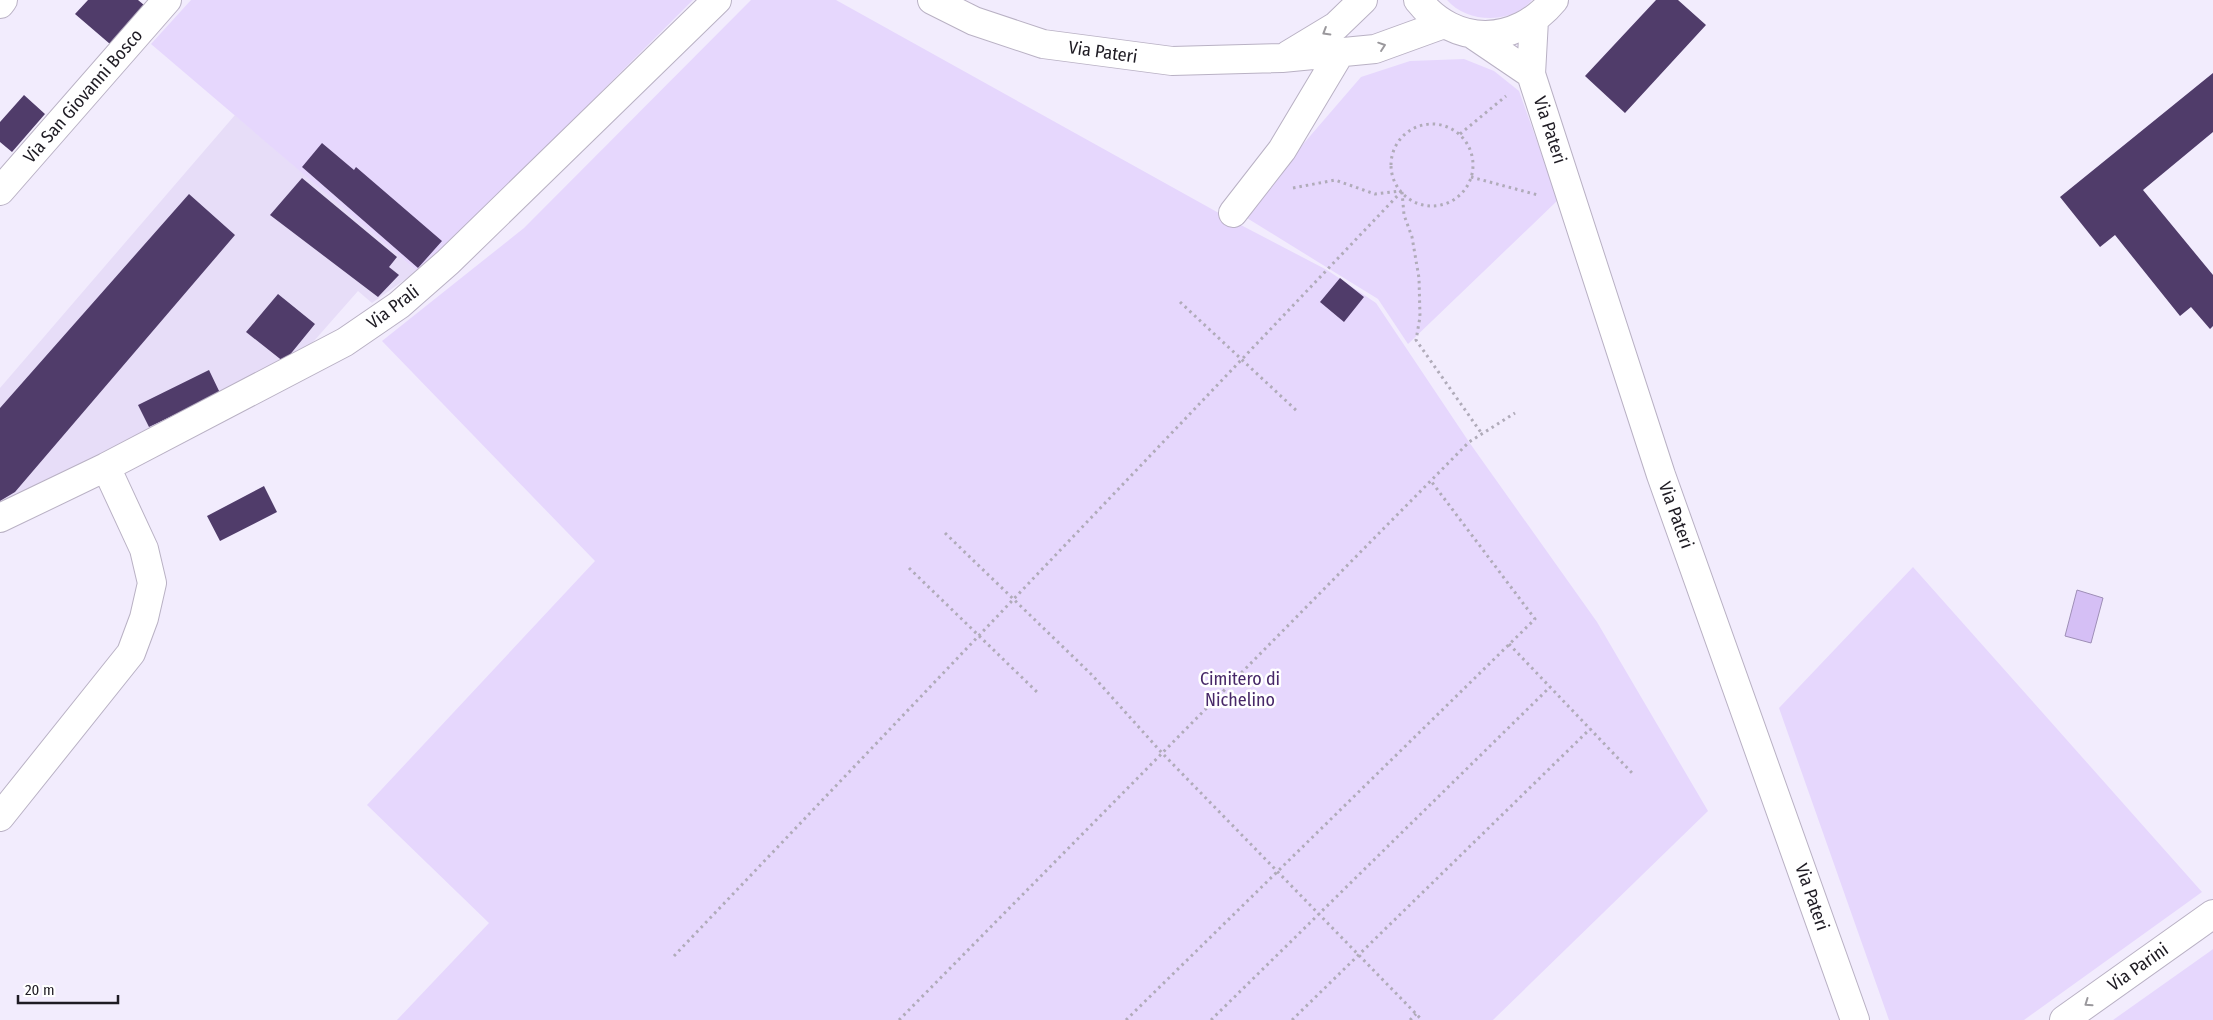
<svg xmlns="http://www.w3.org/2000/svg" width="2213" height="1020" font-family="'Fira Sans Condensed',sans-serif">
	<rect width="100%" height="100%" fill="#f2ecfd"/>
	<path fill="#e7ddf8" d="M235,115L417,271L372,303L358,291L299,358L0,507V388Z"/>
	<path fill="#e6d7fd" d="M191,0H693L449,244L417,271L151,44Z
		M751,0H836L1235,222L1327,270L1376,303L1469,442L1597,622L1708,811L1493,1020H397L489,923L367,805L595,561L382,341L524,228Z
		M1447,0H1532C1512,24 1468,24 1447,0Z
		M1464,59L1494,71L1519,91L1558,200L1408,344L1378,299L1242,215L1361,77L1410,61Z
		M1913,567L2202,892L2024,1020H1889L1779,708Z
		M2213,949V1020H2113L2209,952Z"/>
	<path fill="#d5bff5" stroke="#9e8eb6" d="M2077,590L2103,598L2091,643L2065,636Z"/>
	<path fill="#503c6a" d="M88,0H138L144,5L110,44L75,14Z
		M1656,0H1678L1706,25L1625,113L1585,76Z
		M2213,73V132L2143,190L2213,275V326L2210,329L2191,307L2180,316L2115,235L2100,247L2060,197Z
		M24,95L45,114L12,152L0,142V122Z
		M322,143L354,170L356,167L442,241L418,268L302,167Z
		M302,178L397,257L389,267L399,275L378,297L270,215Z
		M189,194L235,235L15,492L0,501V408Z
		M1340,278L1364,297L1344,322L1320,302Z
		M278,294L315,324L284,362L246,332Z
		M209,370L220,393L149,427L138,405Z
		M264,486L277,512L220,541L207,516Z"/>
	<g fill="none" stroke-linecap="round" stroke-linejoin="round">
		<g stroke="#b9b1c4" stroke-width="30">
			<path id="minor" d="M932,0L974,21L1043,44L1172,61L1282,58L1375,49L1444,24
				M1418,0C1455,47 1516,46 1554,0
				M0,4L3,0
				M1472,34L1531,74L1661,475L1855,1020
				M1288,55L1336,26L1363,0
				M1531,74L1534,20
				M0,191L167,0
				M1233,213L1282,150L1340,53
				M0,518L106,467L345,342L399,305L448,262L717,0
				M0,817L131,653L144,618L152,583L144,549L106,467
				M2064,1020L2213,914"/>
		</g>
		<path stroke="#b0abb9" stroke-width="3" stroke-dasharray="2.5 4" stroke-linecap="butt" d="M1391 165a41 41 0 1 1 82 0a41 41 0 1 1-82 0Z
			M1460,134L1506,96
			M1471,177L1538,195
			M1293,188L1335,180L1375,194L1401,191
			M1402,192L1404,215L1412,237L1419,278L1420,317L1416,340L1482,434
			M1180,302L1298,412
			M945,533L1092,675L1162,753L1422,1020
			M909,568L1037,692
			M1509,644L1634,775
			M674,956L1402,191
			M899,1020L1469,442L1515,413
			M1126,1020L1535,619L1431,481
			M1211,1020L1550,687
			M1292,1020L1590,729
			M1410,1020L1416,1014"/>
		<use href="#minor" stroke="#fff" stroke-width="28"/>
	</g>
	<defs><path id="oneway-chevron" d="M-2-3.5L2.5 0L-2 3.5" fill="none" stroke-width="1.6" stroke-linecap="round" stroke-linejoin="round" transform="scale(1.25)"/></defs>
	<g stroke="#9a989c">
		<use href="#oneway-chevron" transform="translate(1326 32) rotate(149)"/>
		<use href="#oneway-chevron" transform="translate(1382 46) rotate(-19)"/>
		<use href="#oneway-chevron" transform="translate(2088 1003) rotate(145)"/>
	</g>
	<g text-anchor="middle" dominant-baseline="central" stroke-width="5" stroke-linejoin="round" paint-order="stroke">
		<g font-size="18" fill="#1e1b23" stroke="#fff">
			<text transform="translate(1103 52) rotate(8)">Via Pateri</text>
			<text transform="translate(83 96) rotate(-49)">Via San Giovanni Bosco</text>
			<text transform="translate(1550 130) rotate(72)">Via Pateri</text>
			<text transform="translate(393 307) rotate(-37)">Via Prali</text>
			<text transform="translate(1676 515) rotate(70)">Via Pateri</text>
			<text transform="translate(1812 897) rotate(71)">Via Pateri</text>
			<text transform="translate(2138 967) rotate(-35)">Via Parini</text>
		</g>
		<g font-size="18" fill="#472868" stroke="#fff">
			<text x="1240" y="679">Cimitero di<tspan x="1240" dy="21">Nichelino</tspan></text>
		</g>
	</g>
	<path d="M18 995v8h100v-8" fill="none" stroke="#1e1b23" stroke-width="2.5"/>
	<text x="25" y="995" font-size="15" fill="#1e1b23" stroke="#ffffff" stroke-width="4" paint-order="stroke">20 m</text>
</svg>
